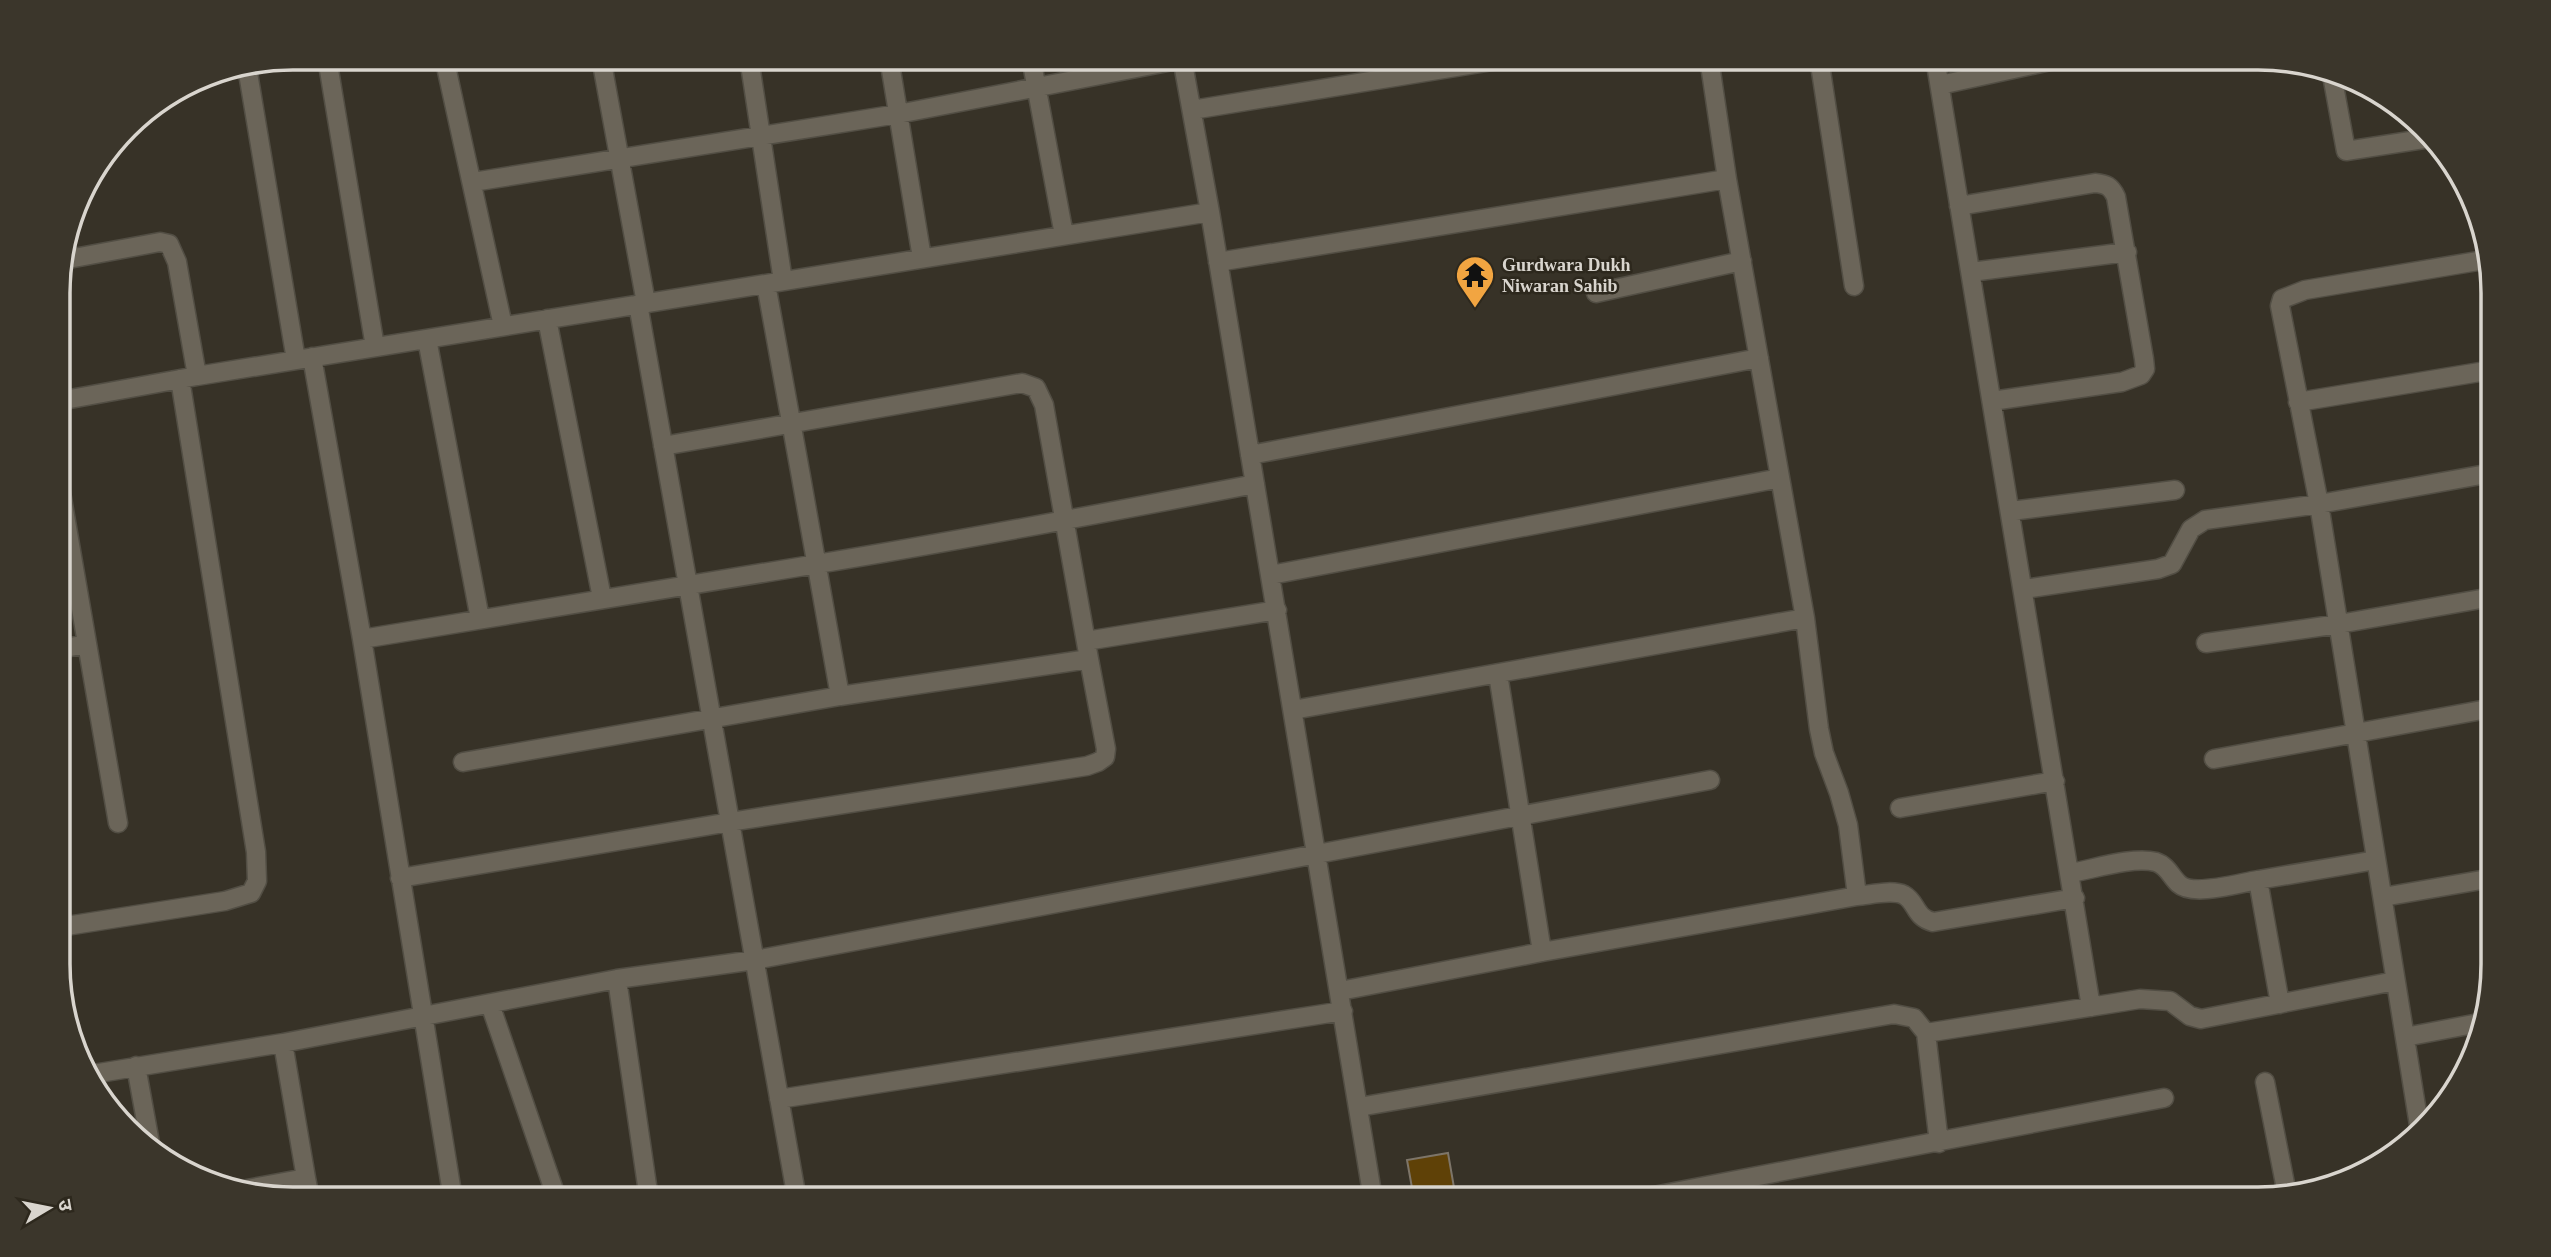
<svg xmlns="http://www.w3.org/2000/svg" width="2551" height="1257" font-family="'Times New Roman','Noto Sans Devanagari',serif">
	<rect width="100%" height="100%" fill="#373227"/>
	<path fill="#5f4107" stroke="#7d7569" stroke-width="2" d="M1448,1153L1456,1199H1414L1407,1160Z"/>
	<g fill="none" stroke-linecap="round" stroke-linejoin="round">
		<g stroke="#524e44" stroke-width="21">
			<path id="minor" d="M327,58L375,347
				M446,58L447,71L503,326
				M601,58L646,303
				M749,58L783,281
				M889,58L922,258
				M1031,58L1064,235
				M1819,58L1854,286
				M1935,58L2091,1007
				M247,67L296,360
				M2332,75L2346,151L2430,138
				M1940,85L2064,58
				M1192,110L1511,58
				M1727,179L1805,618L1819,729L1824,753L1839,793L1848,825L1857,896
				M473,182L898,114L1183,59
				M1959,206L2095,183C2106,184 2111,186 2116,197L2144,359L2145,369L2141,375L2122,382L1992,401
				M1210,212L1373,1199
				M1218,262L1727,179L1709,58
				M1971,272L2127,252
				M1596,293L1742,261
				M638,304L797,1199
				M547,319L602,598
				M427,339L480,619
				M312,357L362,639C513,613 665,589 817,564C964,540 1110,512 1255,484
				M197,376L1210,212L1182,58
				M59,401L197,376L177,262L169,244L160,242L63,260
				M2298,402L2492,370
				M663,446L1022,383L1036,388L1044,405L1089,659L840,696C816,559 791,421 766,284
				M1250,455L1759,358
				M59,481L118,823
				M2011,511L2175,490
				M1271,575L1780,478
				M2024,589L2158,569L2172,564L2191,529L2205,520L2319,504L2492,473
				M362,639L453,1199
				M1086,641L1277,610
				M2206,643L2339,624L2492,597
				M59,649L87,644
				M1498,674L1542,952
				M1293,710L1805,618
				M2214,759L2493,708
				M463,762L840,696
				M1900,808L2055,781
				M2071,873C2094,869 2133,856 2156,862C2168,866 2171,877 2179,884C2193,897 2239,883 2258,880
				M400,878L730,822L1087,766L1098,762L1105,757L1106,749L1089,659
				M2383,897L2493,878
				M60,927L225,901L251,893L257,881L256,852L180,379
				M1340,991L1542,952L1857,896C1870,895 1892,889 1904,895C1917,902 1914,917 1933,922L2075,898
				M490,1004L557,1199
				M2280,1004L2258,880L2376,860
				M2405,1037L2479,1023
				M283,1043L306,1178
				M136,1066L150,1143
				M93,1074L283,1043L617,979
				M2265,1082L2287,1194
				M779,1099L1343,1011
				M1359,1107L1894,1014L1914,1018L1926,1033
				M2419,1125L2319,504L2280,306L2282,299L2305,290L2490,259
				M1939,1143L1926,1033L2140,999L2170,1001L2190,1016L2201,1019L2395,981
				M247,1189L306,1178L310,1199
				M649,1199L617,979L755,960L1710,780
				M1638,1199L2164,1098"/>
		</g>
		<use href="#minor" stroke="#6b6559" stroke-width="18"/>
	</g>
	<defs>
		<g id="temple-pin" transform="scale(2.0125)"><path d="M0 17L-7.5 6A9.5 9.5 0 1 1 7.5 6Z" fill="#f2a541" stroke="#2d281d"/><path d="M0-6L5-2H3V0L6.5 2.5H4V6H1.5V3h-3V6H-4V2.5H-6.5L-3 0V-2H-5Z" fill="#111"/></g>
	</defs>
	<g fill-rule="evenodd">
		<use href="#temple-pin" x="1475" y="275"/>
	</g>
	<g text-anchor="middle" dominant-baseline="central" stroke-width="5" stroke-linejoin="round" paint-order="stroke">
		<g font-size="18" font-weight="bold" fill="#d9d5ce" stroke="#2d281d" text-anchor="start">
			<text x="1502" y="265">Gurdwara Dukh<tspan x="1502" dy="21">Niwaran Sahib</tspan></text>
		</g>
	</g>
	<path d="M0 0H2551V1257H0ZM293 70H2258A223 223 0 0 1 2481 293V964A223 223 0 0 1 2258 1187H293A223 223 0 0 1 70 964V293A223 223 0 0 1 293 70Z" fill="#3b362b" fill-rule="evenodd"/>
	<path fill="none" stroke="#d9d5ce" stroke-width="3.5" d="M293 70H2258A223 223 0 0 1 2481 293V964A223 223 0 0 1 2258 1187H293A223 223 0 0 1 70 964V293A223 223 0 0 1 293 70Z"/>
	<g transform="translate(49 1208) rotate(80)" stroke="#2d281d" stroke-width="5" paint-order="stroke">
	<path d="M0-5L12 26L0 18L-12 26Z" fill="#d9d5ce"/>
	<text y="-10" font-size="19" font-weight="bold" text-anchor="middle" fill="#d9d5ce">उ</text>
	</g>
</svg>
